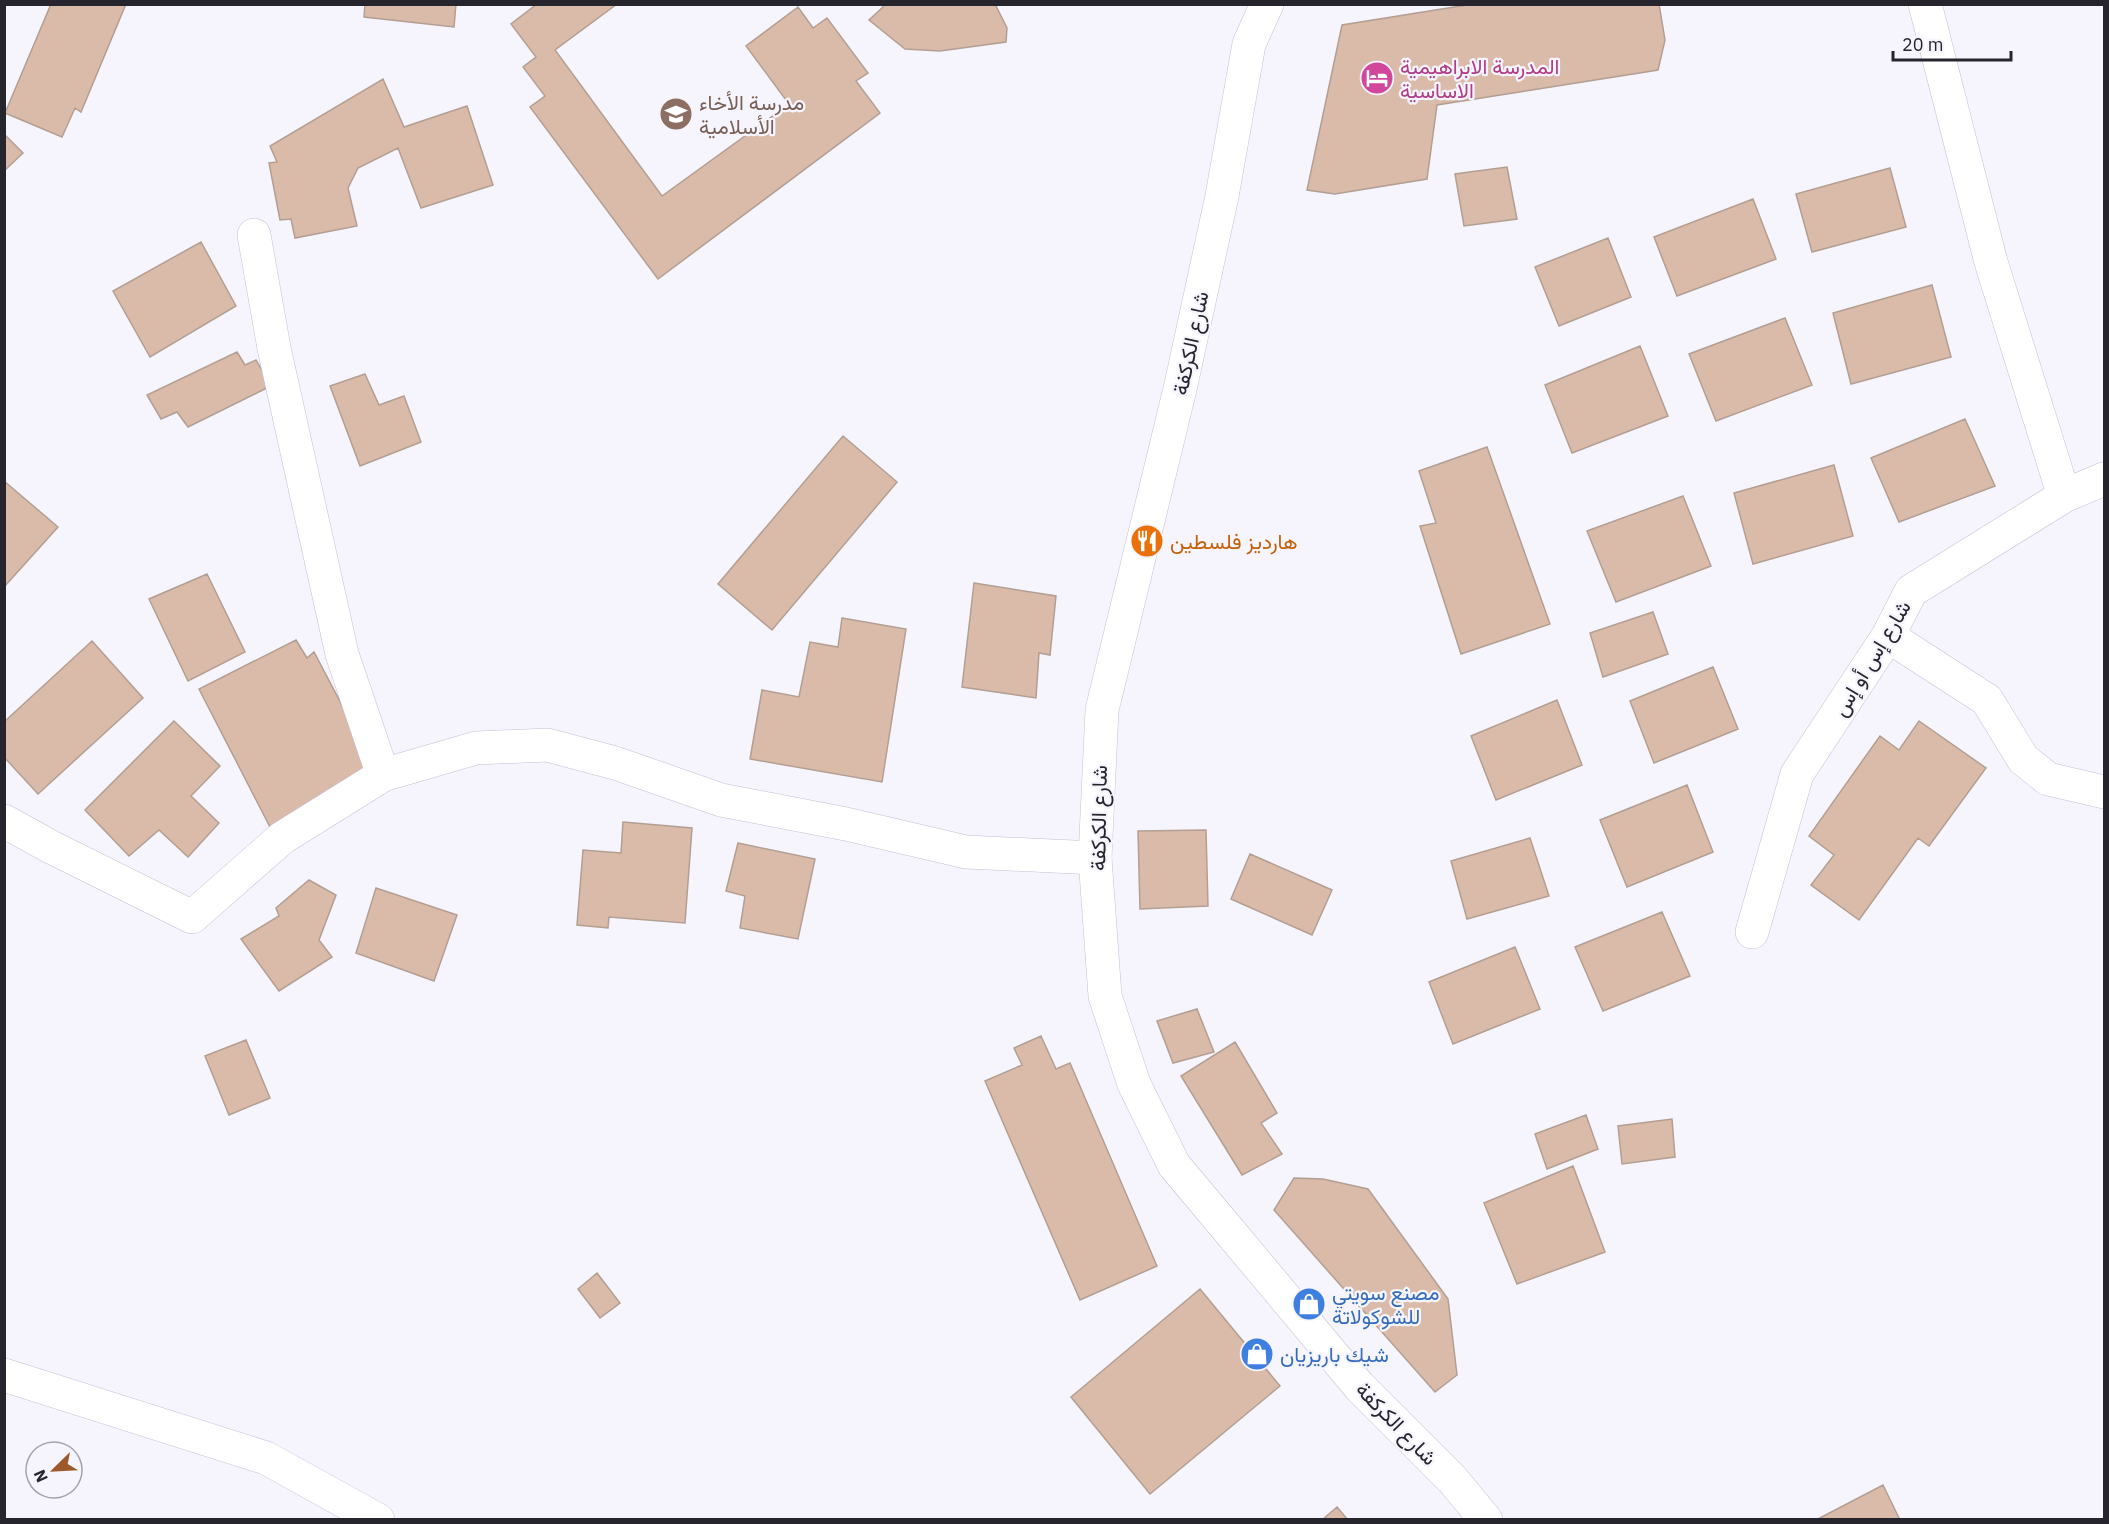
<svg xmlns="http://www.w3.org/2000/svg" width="2109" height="1524" font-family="'IBM Plex Sans',Vazirmatn,sans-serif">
	<rect width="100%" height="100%" fill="#f6f5fe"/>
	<path fill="#dabbaa" stroke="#b39e92" stroke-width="1.5" d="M51,4H126L81,112L75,108L62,137L5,113Z
		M365,4H456L454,27L364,17Z
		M537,4H617L555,50L662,196L789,104L746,46L798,7L813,28L827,18L868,73L856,81L880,113L658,279L530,107L545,96L523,67L536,57L511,24Z
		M882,4H995L1007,28L1006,42L940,51L905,49L869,20L883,7Z
		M1473,4H1659L1665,40L1658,70L1437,105L1427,179L1335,194L1307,190L1342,25Z
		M383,79L404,127L467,106L493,185L421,208L398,148L358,168L348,188L357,226L295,238L291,219L280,220L269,163L277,162L270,146Z
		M4,134L23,153L4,171Z
		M1507,167L1517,219L1464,226L1455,174Z
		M1890,168L1906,227L1812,252L1796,194Z
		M1753,199L1776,259L1677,296L1654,237Z
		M1608,238L1631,297L1559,326L1535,267Z
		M201,242L236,306L150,357L113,291Z
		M1932,285L1951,357L1851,384L1833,313Z
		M1785,318L1812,385L1716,421L1689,354Z
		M1640,346L1668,416L1572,453L1545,385Z
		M237,352L245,365L256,360L271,386L188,427L177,412L161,419L147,395Z
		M365,374L379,405L404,396L421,442L360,466L330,386Z
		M1965,419L1995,486L1899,522L1871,458Z
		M843,436L897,482L772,630L718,584Z
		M1487,447L1550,624L1461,654L1420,526L1436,523L1419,471Z
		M1834,465L1853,536L1753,564L1734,493Z
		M4,481L58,527L4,587Z
		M1683,496L1711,566L1616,602L1587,531Z
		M207,574L245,652L188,681L149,599Z
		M974,583L1056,596L1050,655L1039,653L1036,698L962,687Z
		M1653,612L1668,654L1603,677L1590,633Z
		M842,618L906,629L882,782L750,759L762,690L799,697L810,642L838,647Z
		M296,640L307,658L314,652L376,770L270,827L199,689Z
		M92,641L143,698L38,794L4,757V722Z
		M1713,667L1738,729L1654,763L1630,701Z
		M1557,700L1582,765L1496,800L1471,736Z
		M174,721L220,766L191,796L219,823L188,857L159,830L129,856L85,810Z
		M1919,721L1986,768L1929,846L1918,838L1859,920L1811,885L1834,855L1809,836L1880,736L1899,750Z
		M1687,785L1713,852L1627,887L1600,820Z
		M623,822L692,828L685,923L609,917L608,928L577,925L583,850L621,853Z
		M1206,830L1208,906L1140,909L1138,831Z
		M1530,838L1549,896L1467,919L1451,861Z
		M738,843L815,859L798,939L740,928L745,896L726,891Z
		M1250,854L1332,890L1312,935L1231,899Z
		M309,880L336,895L319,940L332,957L279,991L241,939L279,916L276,908Z
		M376,888L457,915L434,981L356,953Z
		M1662,912L1690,976L1603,1011L1575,947Z
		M1515,947L1540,1009L1453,1044L1429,982Z
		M1197,1009L1214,1052L1173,1063L1157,1021Z
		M1041,1036L1056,1069L1070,1063L1157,1266L1080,1300L985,1081L1022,1065L1014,1048Z
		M246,1040L270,1098L229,1115L205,1056Z
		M1235,1042L1277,1113L1261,1123L1282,1154L1242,1175L1181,1076Z
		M1586,1115L1598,1149L1547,1169L1535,1134Z
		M1672,1119L1675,1157L1622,1164L1618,1126Z
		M1573,1166L1605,1252L1517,1284L1484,1203Z
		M1294,1178L1323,1179L1368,1189L1448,1299L1457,1375L1435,1392L1274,1210Z
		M597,1273L620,1303L600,1318L578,1289Z
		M1200,1289L1280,1386L1150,1494L1071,1397Z
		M1883,1485L1900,1520H1816Z
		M1337,1507L1348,1520H1322Z"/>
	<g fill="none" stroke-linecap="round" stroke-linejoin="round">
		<g stroke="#c3bfd5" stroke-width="34">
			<path id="minor" d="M1925,4L1991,262L2064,496
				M254,235L274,348L342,654L383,775
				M1888,636L1987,700L2023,759L2048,779L2104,792
				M4,821L51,847L192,917L282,838L383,775L476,748L547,745L615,763L721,800L846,824L966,852L1095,858
				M1752,932L1797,774L1888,636L1911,591L2064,496L2104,479
				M4,1375L266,1458L378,1520"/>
		</g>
		<g stroke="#c3bfd5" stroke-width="34">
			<path id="tertiary" d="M1267,4L1249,44L1222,196L1180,389L1102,710L1095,858L1105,996L1134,1084L1174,1165L1359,1386L1452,1479L1486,1520"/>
		</g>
		<use href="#minor" stroke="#fff" stroke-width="33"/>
		<use href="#tertiary" stroke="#fff" stroke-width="33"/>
	</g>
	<defs>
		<g id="hotel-disc" transform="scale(1.725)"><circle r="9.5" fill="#d1479c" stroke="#f6f5fe"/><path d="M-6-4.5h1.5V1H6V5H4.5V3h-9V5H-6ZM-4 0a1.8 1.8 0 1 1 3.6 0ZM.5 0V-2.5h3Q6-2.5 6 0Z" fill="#fff"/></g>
		<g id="school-disc" transform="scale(1.725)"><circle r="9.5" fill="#8d6e63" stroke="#f6f5fe"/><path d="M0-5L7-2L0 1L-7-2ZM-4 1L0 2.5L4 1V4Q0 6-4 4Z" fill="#fff"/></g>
		<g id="restaurant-disc" transform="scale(1.725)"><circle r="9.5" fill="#e8710a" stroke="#f6f5fe"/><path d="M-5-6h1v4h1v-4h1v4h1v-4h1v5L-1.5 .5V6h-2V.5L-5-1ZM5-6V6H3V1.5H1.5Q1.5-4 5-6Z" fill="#fff"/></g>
		<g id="shop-disc" transform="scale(1.725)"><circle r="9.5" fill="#3f7fe0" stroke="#f6f5fe"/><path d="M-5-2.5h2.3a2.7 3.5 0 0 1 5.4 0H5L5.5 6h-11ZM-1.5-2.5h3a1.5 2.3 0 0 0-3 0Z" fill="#fff"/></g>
	</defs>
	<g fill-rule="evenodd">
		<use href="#hotel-disc" x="1377" y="78"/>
		<use href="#school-disc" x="676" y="114"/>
		<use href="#restaurant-disc" x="1147" y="541"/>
		<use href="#shop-disc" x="1309" y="1304"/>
		<use href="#shop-disc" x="1257" y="1354"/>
	</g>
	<g text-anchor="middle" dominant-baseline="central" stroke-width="4.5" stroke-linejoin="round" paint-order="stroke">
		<g font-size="21" fill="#b23c85" stroke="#f6f5fe" text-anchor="start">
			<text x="1400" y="66">المدرسة الابراهيمية<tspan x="1400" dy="24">الاساسية</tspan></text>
		</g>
		<g font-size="21" fill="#785e54" stroke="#f6f5fe" text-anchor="start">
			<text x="699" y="102">مدرسة الأخاء<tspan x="699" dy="24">الأسلامية</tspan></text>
		</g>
		<g font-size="21" fill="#26252d" stroke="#f6f5fe">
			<text transform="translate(1190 343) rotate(-78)">شارع الكركفة</text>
			<text transform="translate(1871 658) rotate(-59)">شارع إس أو إس</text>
			<text transform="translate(1098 818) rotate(-89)">شارع الكركفة</text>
			<text transform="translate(1397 1423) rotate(46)">شارع الكركفة</text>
		</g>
		<g font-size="21" fill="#c56008" stroke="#f6f5fe" text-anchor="start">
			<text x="1170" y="541">هارديز فلسطين</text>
		</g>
		<g font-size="21" fill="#366cbe" stroke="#f6f5fe" text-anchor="start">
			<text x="1332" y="1292">مصنع سويتي<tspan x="1332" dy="24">للشوكولاتة</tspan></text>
			<text x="1280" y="1354">شيك باريزيان</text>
		</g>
	</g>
	<rect width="2109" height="1524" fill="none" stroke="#26252d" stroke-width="12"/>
	<g transform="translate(54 1470) rotate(246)"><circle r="28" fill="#f6f5fe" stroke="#a3a2aa" stroke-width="1.5"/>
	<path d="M0-4.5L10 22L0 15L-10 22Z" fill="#9d592a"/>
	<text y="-9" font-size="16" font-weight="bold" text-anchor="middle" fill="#26252d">N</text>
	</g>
	<path d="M1893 51v9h118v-9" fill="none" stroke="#26252d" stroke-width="3"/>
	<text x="1902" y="51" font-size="18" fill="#26252d" stroke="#f6f5fe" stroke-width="4.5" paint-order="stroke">20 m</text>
</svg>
